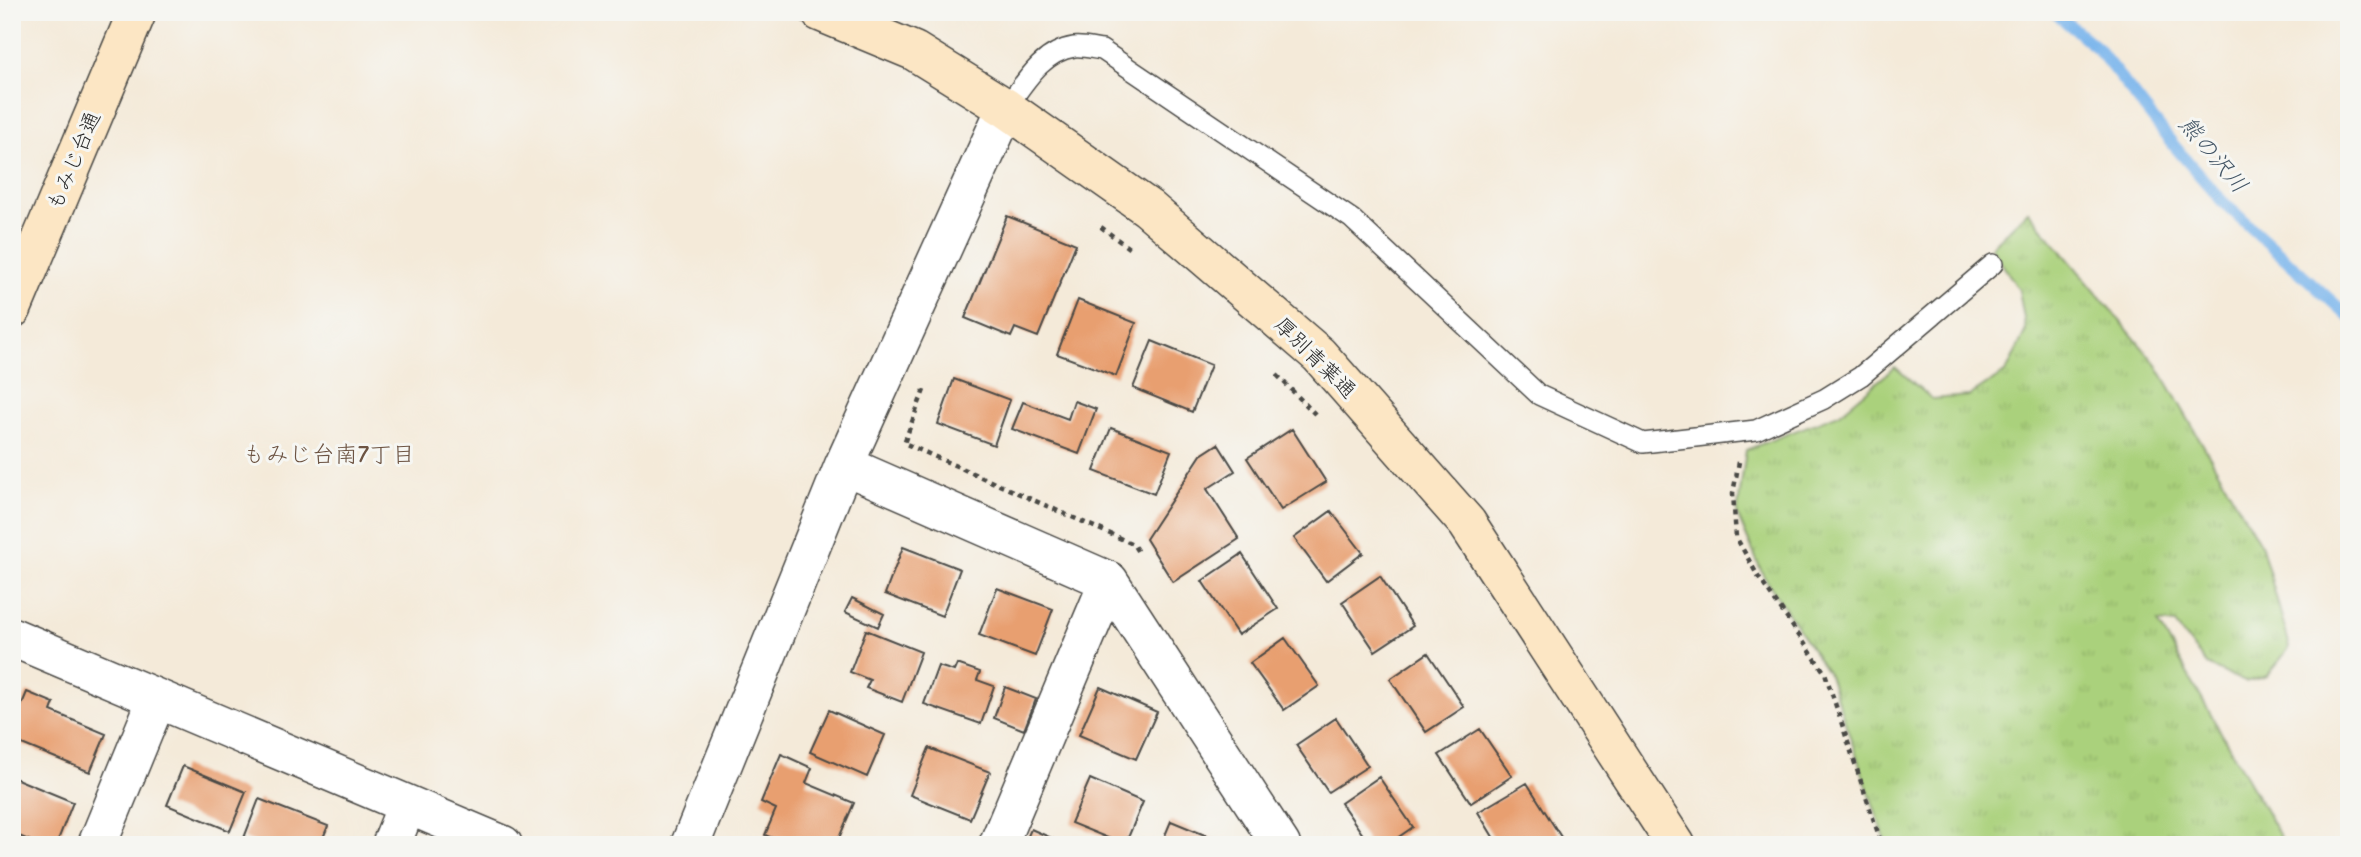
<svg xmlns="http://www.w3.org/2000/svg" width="2361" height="857" font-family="'Balsamiq Sans','Klee One',sans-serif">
	<defs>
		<pattern id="grass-tufts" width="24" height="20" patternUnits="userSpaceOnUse" patternTransform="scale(1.75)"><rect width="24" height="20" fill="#aad17b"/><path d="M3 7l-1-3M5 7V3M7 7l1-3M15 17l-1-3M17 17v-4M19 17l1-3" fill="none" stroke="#92b46a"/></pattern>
	</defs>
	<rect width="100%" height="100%" fill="#f6f6f2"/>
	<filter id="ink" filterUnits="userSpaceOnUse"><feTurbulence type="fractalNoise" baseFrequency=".0143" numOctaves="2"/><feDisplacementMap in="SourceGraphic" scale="14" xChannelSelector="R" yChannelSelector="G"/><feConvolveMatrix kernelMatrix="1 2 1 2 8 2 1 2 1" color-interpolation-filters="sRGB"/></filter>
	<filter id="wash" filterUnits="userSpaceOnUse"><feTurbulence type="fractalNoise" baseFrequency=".00686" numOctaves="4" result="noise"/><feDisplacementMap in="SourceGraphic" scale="28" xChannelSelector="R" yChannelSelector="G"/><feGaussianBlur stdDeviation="1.57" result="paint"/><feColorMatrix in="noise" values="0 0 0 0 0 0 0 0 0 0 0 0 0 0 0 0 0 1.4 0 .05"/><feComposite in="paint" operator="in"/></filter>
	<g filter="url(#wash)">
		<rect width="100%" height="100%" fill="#f4ead9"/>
		<path fill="url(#grass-tufts)" stroke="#6a7e53" stroke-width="2" d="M2028,211L2157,365L2262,547L2290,647L2267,676L2245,682L2207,665L2175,624L2158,622L2285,845H1887L1829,675L1763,575L1737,514L1746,450L1839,414L1895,367L1932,399L1969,396L2006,372L2026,330L2019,290L1991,247Z"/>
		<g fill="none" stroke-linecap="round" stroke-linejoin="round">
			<path stroke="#7bb6ec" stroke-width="12" d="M2054,12L2097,48L2176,148L2222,201L2349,317"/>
		</g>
		<g id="blocks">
			<path fill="#e89f6f" d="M1007,216L1076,244L1038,337L1015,328L1011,337L965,318Z
				M1078,300L1136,323L1116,376L1057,354Z
				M1152,341L1211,365L1192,412L1133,388Z
				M954,379L1010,400L994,445L938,424Z
				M1074,401L1096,409L1079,454L1012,429L1023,402L1068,419Z
				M1111,428L1171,451L1154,494L1094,471Z
				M1292,429L1326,482L1281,510L1247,458Z
				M1218,444L1235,471L1207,489L1239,539L1173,582L1146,539L1201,455Z
				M1331,511L1363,553L1326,581L1294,538Z
				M903,547L960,569L942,616L885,594Z
				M1242,554L1278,609L1238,635L1202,581Z
				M1380,576L1413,626L1375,651L1342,602Z
				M997,588L1053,609L1035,656L979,635Z
				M852,598L884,614L878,627L845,612Z
				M866,630L921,652L902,702L866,688L870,680L850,672Z
				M1285,638L1319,686L1284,710L1250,663Z
				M1428,653L1464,707L1426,732L1390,679Z
				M957,664L980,672L977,680L994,686L981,724L924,704L938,666L954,671Z
				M1005,687L1036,699L1024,730L994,718Z
				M1100,687L1157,712L1136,759L1079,735Z
				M27,692L54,703L51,711L106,734L90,772L12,740V728Z
				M829,710L885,735L867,777L810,752Z
				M1336,718L1368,766L1328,792L1296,745Z
				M1480,729L1512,776L1471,803L1439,755Z
				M929,748L990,772L970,819L910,795Z
				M781,754L812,768L806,783L854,803L836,845H789L765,835L776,809L761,802Z
				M183,766L246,792L230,831L167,805Z
				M12,777L73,802L56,845H40L12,833Z
				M1379,777L1413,827L1387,845H1370L1341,803Z
				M1090,779L1143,802L1125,845L1071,823Z
				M1527,783L1566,845H1498L1478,812Z
				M259,799L328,826L320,845H262L244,838Z
				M1171,821L1229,845H1161Z
				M1031,829L1067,845H1024Z"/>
		</g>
	</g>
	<g filter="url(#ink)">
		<use href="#blocks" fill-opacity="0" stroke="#494845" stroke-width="2"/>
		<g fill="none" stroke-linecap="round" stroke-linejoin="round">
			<g stroke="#494845" stroke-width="22">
				<path id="lane" d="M1006,108C1024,84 1041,52 1074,47C1083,46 1094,49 1102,50L1352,219L1539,395L1643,443L1756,430L1824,399L1861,376L1993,264"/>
			</g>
			<g stroke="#494845" stroke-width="41">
				<path id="street" d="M844,465L1109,581L1281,845
					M12,637L503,845
					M97,845L157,699
					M391,845L407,805
					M690,845L844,465L1006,108
					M998,845L1109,581"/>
			</g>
			<g stroke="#494845" stroke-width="41">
				<path id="secondary" d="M820,12L914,51L1006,108L1148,208L1319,355L1467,523L1676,845
					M12,309L137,12"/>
			</g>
			<path stroke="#494845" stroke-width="4.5" stroke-dasharray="5 5" stroke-linecap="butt" d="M1101,227L1130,249
				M1277,375L1315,414
				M924,390L904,443L1133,544L1138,552
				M1739,462L1733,493L1736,537L1759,578L1825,673L1882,845"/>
			<use href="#lane" stroke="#fff" stroke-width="19"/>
			<use href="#street" stroke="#fff" stroke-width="38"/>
			<use href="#secondary" stroke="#fce6c4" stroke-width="38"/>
		</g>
	</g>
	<g text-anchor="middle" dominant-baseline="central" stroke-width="6" stroke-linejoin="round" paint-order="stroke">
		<g font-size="21" fill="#2b2b2b" stroke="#f6f6f2">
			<text transform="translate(74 161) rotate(-67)">もみじ台通</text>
			<text transform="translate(1315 358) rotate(45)">厚別青葉通</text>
		</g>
		<g font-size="23" font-style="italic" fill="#435565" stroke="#f6f6f2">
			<text transform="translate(2213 155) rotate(50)">熊の沢川</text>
		</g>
		<g font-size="23" fill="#6d5443" stroke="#f6f6f2">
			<text x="329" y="455">もみじ台南7丁目</text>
		</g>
	</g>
	<rect width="2361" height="857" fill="none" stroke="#f6f6f2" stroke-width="42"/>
</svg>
